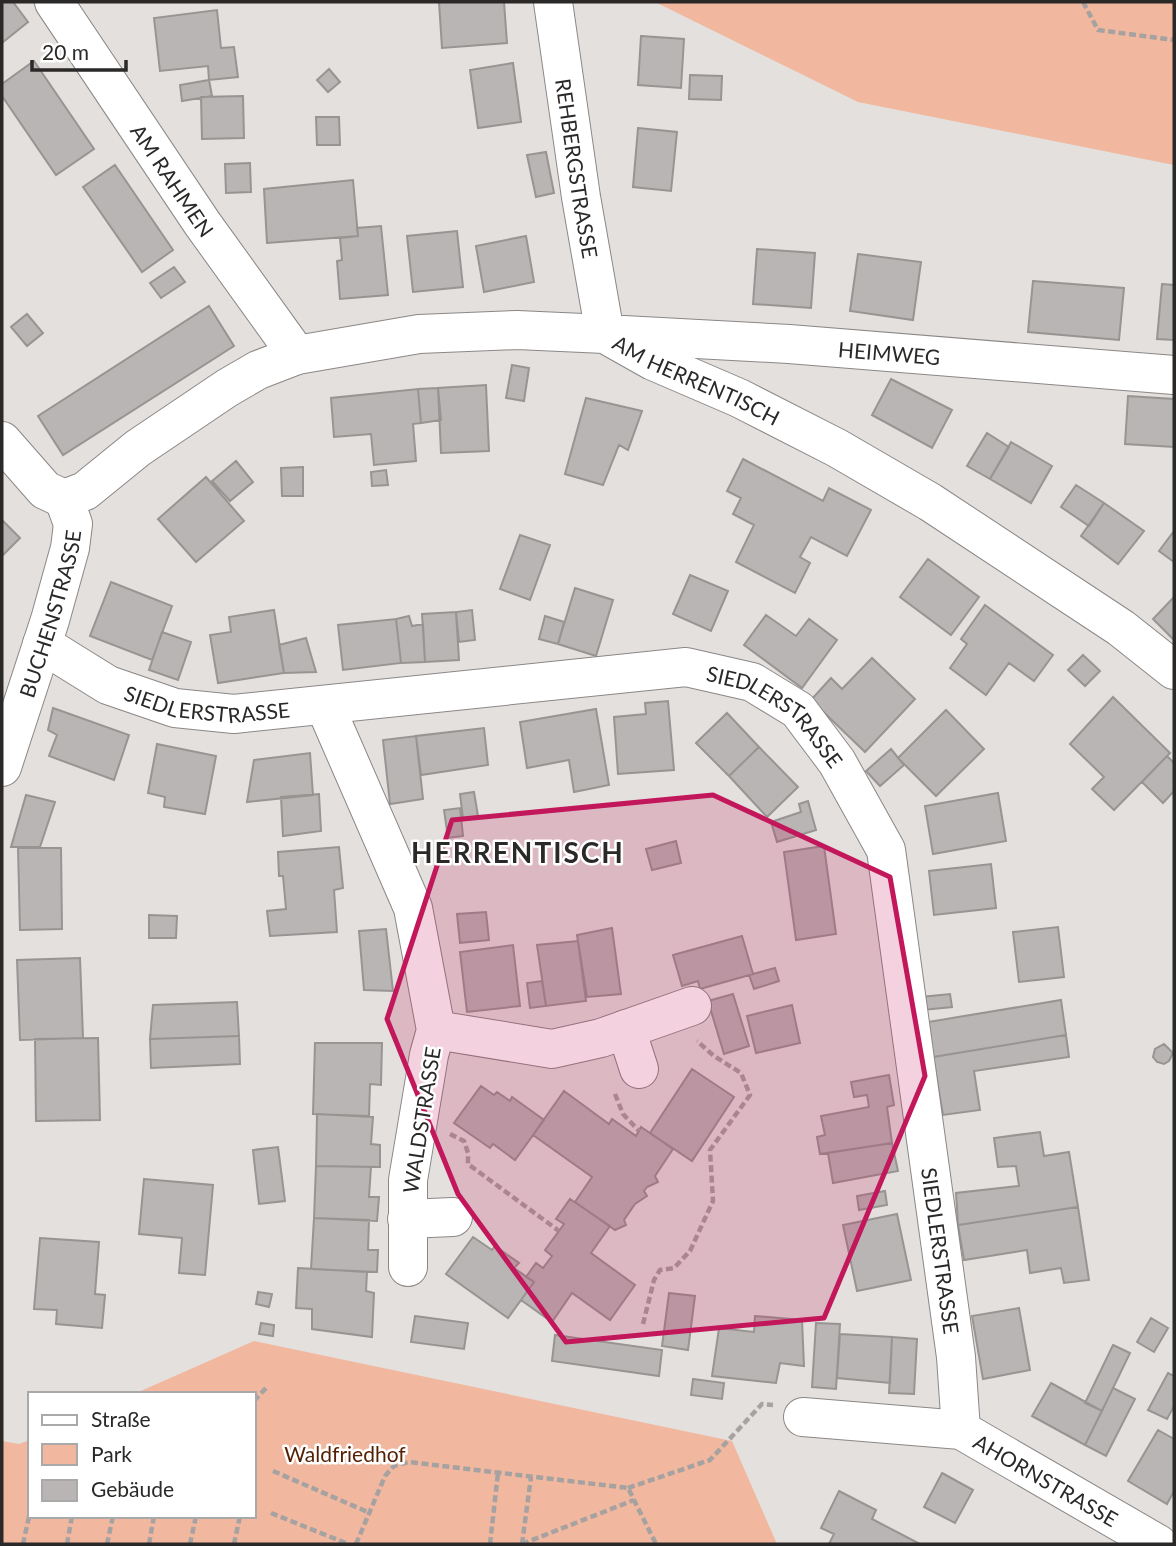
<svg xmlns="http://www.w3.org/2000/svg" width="1176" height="1546" font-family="Lato,sans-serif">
	<rect width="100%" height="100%" fill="#e3e0de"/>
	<path fill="#f1b89f" d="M655,2H1174V165L858,102Z
		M254,1341L732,1441L777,1544H2V1441L19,1444L30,1440V1516H254V1394H134Z"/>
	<path fill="#b9b5b4" stroke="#989492" stroke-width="2" d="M2,2H13L28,22L2,43Z
		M439,2H504L507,43L442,48Z
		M217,10L221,48L234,47L238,77L209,80L208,66L160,71L154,18Z
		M641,36L684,39L681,88L638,85Z
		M34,61L94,149L56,175L2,96V84Z
		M513,63L521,122L478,128L470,70Z
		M329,69L340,82L328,92L317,80Z
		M690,75L722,76L721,100L689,99Z
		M209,80L212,96L182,101L180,85Z
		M243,96L244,138L202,139L201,97Z
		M316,117H339L340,145H317Z
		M638,128L677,132L671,191L633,187Z
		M546,152L554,193L536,197L527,155Z
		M250,163L251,192L226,193L225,164Z
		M115,165L173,250L142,272L83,187Z
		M353,180L358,236L267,243L264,189Z
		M381,226L388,295L340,299L337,261L342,260L340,238L358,236L357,228Z
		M457,231L463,287L413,292L407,236Z
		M526,236L534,282L484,292L476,246Z
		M757,249L815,253L811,308L753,304Z
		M858,254L921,262L913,320L850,311Z
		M174,267L185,282L161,298L150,283Z
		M1033,281L1124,288L1119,340L1028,332Z
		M1162,284L1174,285V340L1157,339Z
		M209,306L234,346L63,455L38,416Z
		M27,314L43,333L27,346L11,327Z
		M512,365L529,368L524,401L506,398Z
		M891,379L952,410L932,448L872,415Z
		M486,385L489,451L441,453L438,388Z
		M438,388L441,420L421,423L418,389Z
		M418,389L421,423L413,424L416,461L374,465L371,434L334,437L331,398Z
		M1128,396L1174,399V447L1125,444Z
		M586,398L642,411L628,450L619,445L603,485L565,474Z
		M987,433L1009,447L990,479L967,466Z
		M1011,442L1052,466L1031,503L990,479Z
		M743,459L823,501L829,488L871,510L847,556L811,537L800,557L810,563L795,593L736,562L754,525L733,514L741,498L727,491Z
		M236,461L253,482L230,501L212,481Z
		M303,467V496H282L281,468Z
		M386,470L388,485L372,486L371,472Z
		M206,477L244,521L196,562L158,519Z
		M1076,485L1104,503L1089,526L1061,507Z
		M1104,503L1144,531L1118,564L1081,536Z
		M2,520L20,538L2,556Z
		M1174,531V562L1159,551Z
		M520,535L550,545L530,600L500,589Z
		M928,559L979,597L951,635L900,597Z
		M690,575L728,591L711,631L673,614Z
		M111,582L172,606L152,660L90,636Z
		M575,588L613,600L596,656L558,644Z
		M1174,597V640L1153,619Z
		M985,605L1053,655L1034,681L1009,663L986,695L950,668L967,644L961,639Z
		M274,610L284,673L218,683L210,635L231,632L229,617Z
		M472,610L475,640L459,642L456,612Z
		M456,612L459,660L425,662L422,614Z
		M766,615L796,636L809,619L837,640L802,688L744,645Z
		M409,616L412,626L423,624L425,662L401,663L396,619Z
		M545,616L564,622L558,644L539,639Z
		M396,619L401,663L343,670L338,625Z
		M162,632L191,642L178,680L149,670Z
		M306,638L316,672L284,673L279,645Z
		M1083,655L1100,671L1085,686L1068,670Z
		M872,658L915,699L865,752L811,700L831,678L842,689Z
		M1113,697L1170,753L1114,810L1092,789L1104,777L1070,744Z
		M668,701L674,770L618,774L614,717L646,714L645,703Z
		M53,708L129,735L114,780L49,756L57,735L48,730Z
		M596,709L609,785L574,792L569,760L527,768L520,722Z
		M946,710L984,749L936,796L898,758Z
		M727,713L759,747L729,776L696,743Z
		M484,728L488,765L421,775L416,736Z
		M416,736L423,799L390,804L383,740Z
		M157,744L216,756L205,814L164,807L165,797L148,793Z
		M759,747L798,787L767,817L729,776Z
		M891,749L904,765L880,786L866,771Z
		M310,753L313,795L247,802L254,760Z
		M1167,756L1174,763V791L1163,803L1142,782Z
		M474,792L478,816L463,818L460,794Z
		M998,793L1006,841L933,854L925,806Z
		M319,794L321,831L283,836L281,797Z
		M26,795L55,802L40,847H11Z
		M808,801L816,830L777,842L771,822L801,812L799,804Z
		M460,808L463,836L448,838L444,810Z
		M676,841L681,863L652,870L646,849Z
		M824,846L836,934L796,940L784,852Z
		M339,847L343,888L334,890L337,932L270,936L267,911L286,909L283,876H279L278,852Z
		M18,848H61L62,929L20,930Z
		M991,864L996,908L934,915L929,871Z
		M486,912L489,940L460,943L457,914Z
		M149,915L177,916L176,938H149Z
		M1058,927L1064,977L1019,982L1013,932Z
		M612,928L621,994L587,997L577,935Z
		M386,929L393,991L364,990L359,931Z
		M742,936L753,974L700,989L698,981L682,986L673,955Z
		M578,941L586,1001L546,1006L537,945Z
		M513,945L520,1006L467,1012L460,952Z
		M80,958L83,1038L20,1040L17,960Z
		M775,968L779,981L754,989L749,975Z
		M542,981L546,1006L530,1008L527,983Z
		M733,994L749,1046L724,1054L708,1001Z
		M950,994L952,1007L923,1010L921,997Z
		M1061,1000L1066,1035L933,1057L928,1022Z
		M237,1002L239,1036L150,1039L153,1005Z
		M792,1005L800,1043L756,1053L747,1016Z
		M1066,1035L1069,1057L974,1071L980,1110L943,1115L933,1057Z
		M239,1036L240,1064L151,1068L150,1039Z
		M98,1038L100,1120L36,1121L35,1039Z
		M315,1043H382L381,1085L370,1084L369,1116L313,1114Z
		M1164,1044L1173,1053L1169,1061L1164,1064L1157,1062L1153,1057L1155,1049Z
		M692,1069L734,1097L692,1161L650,1133Z
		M889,1075L894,1105L887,1107L892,1143L820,1154L817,1137L825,1135L821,1116L869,1107L867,1095L854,1097L851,1082Z
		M481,1086L494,1095L497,1092L510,1101L512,1097L544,1120L515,1160L493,1144L490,1148L454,1123Z
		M564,1091L609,1124L612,1119L636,1136L641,1127L673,1149L655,1176L658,1182L647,1187L644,1191L647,1196L635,1204L624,1220L626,1225L615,1230L575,1202L592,1177L533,1135Z
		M317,1114L373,1117L371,1144L380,1145V1167L316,1166Z
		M1040,1132L1044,1156L1069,1152L1078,1207L958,1225L956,1193L1019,1186L1016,1166L998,1167L994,1138Z
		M892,1143L898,1171L833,1183L828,1153Z
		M278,1147L285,1201L259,1204L253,1150Z
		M316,1166L371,1167L369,1197H379L377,1221L314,1218Z
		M144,1179L213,1185L205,1275L179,1273L182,1238L139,1234Z
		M885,1191L887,1205L859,1210L857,1196Z
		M570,1199L610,1226L591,1253L635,1285L610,1320L572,1293L552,1322L521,1300L534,1282L526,1277L536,1263L543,1268L552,1256L545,1250L564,1224L556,1219Z
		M1078,1207L1089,1280L1064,1283L1061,1268L1030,1273L1027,1250L964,1260L958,1225Z
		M897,1214L911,1280L857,1291L843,1225Z
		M314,1218L369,1220L368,1250H378L377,1272L311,1269Z
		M473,1237L492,1250L495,1246L519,1263L514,1268L534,1282L508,1318L446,1274Z
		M40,1238L99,1242L95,1294L105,1295L102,1328L56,1324L57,1310L34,1309Z
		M298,1268L367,1272L366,1291L374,1293L372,1337L312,1329V1309L296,1308Z
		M258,1292L272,1294L269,1307L256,1304Z
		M669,1293L695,1296L688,1350L662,1346Z
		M1019,1308L1030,1370L983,1379L972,1316Z
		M415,1316L468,1323L464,1349L411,1342Z
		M755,1316L802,1320L804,1366L780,1363L776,1383L712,1376L719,1328L754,1332Z
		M1151,1318L1168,1328L1154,1352L1137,1342Z
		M261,1323L274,1325L273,1336L259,1334Z
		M816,1323L840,1324L836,1389L812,1387Z
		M840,1334L892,1337L890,1383L837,1378Z
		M555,1335L662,1350L659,1376L552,1361Z
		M892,1337L917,1339L914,1394L889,1393Z
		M1113,1345L1130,1353L1102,1411L1085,1403Z
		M1168,1373L1174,1376V1406L1167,1419L1148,1410Z
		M693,1379L724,1383L722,1399L691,1395Z
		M1051,1383L1102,1411L1085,1445L1032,1416Z
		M1113,1388L1135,1399L1106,1456L1085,1445Z
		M1158,1430L1174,1439V1491L1167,1504L1128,1481Z
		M942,1473L973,1490L955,1523L924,1507Z
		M839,1491L876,1510L872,1519L920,1544H829L834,1534L821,1528Z"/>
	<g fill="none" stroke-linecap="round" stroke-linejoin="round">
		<g stroke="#8b8786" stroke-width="40">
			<g id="minor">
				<path id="s1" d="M54,2L202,223L297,355"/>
				<path id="s2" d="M553,2L581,197L605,334L789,344L1174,375"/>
				<path d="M2,441L45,490L64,499"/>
				<path id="s3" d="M64,499L85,491L138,448L227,388L258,370L297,355L419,334L517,330L605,334L653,361L739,398L837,448L930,502L1121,628L1174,670"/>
				<path id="s4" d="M42,644L108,685L175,708L234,714L686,667L752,682L798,710L837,762L886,850L956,1357L961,1430"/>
				<path d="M325,706L413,908L436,1030L429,1055L408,1180V1267"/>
				<path id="s5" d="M2,767L50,620L70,548L73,524L64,499"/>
				<path d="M626,1029L639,1069"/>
				<path d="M436,1030L552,1049L601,1038L692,1006"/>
				<path d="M407,1219L453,1217"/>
				<path id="s6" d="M803,1417L961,1430L1158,1544"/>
			</g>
		</g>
		<path stroke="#a5a2a1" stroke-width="4.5" stroke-dasharray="7 3.5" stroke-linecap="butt" d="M1083,2L1098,30L1174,40
			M615,1094L623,1114L639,1131
			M450,1134L464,1141L468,1153V1164L559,1231
			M643,1324L654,1280L660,1270L674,1268L690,1251L713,1201L710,1150L750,1095L741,1073L714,1056L697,1041
			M254,1401L266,1388
			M273,1471L370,1513
			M628,1488L710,1460L762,1404L773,1405
			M271,1513L348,1544
			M23,1544L30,1512
			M67,1544L72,1516
			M107,1544L113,1516
			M149,1544L154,1516
			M190,1544L196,1516
			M234,1544L240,1516
			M356,1544L385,1476L394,1466L409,1462L628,1488L656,1544
			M490,1544L498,1473
			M522,1544L634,1500
			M522,1544L531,1477"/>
		<use href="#minor" stroke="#fff" stroke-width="38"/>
	</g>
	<path fill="#c2185b" fill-opacity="0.2" stroke="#c2185b" stroke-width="5" stroke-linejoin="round" d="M713,795L890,877L925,1076L824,1318L566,1342L458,1194L387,1019L452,820Z"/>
	<g text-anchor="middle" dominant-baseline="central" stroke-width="5" stroke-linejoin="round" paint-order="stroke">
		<g font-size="21" fill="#2a2928" stroke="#fff">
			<text stroke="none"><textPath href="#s2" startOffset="168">REHBERGSTRASSE</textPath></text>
			<text stroke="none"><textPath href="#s1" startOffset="214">AM RAHMEN</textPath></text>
			<text stroke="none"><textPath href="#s2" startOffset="621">HEIMWEG</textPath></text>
			<text stroke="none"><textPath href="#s3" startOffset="688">AM HERRENTISCH</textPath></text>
			<text stroke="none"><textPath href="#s5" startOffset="161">BUCHENSTRASSE</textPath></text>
			<text stroke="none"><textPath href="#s4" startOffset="180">SIEDLERSTRASSE</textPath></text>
			<text stroke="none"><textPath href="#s4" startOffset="768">SIEDLERSTRASSE</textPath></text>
			<text transform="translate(421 1120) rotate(-81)">WALDSTRASSE</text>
			<text stroke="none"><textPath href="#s4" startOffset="1354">SIEDLERSTRASSE</textPath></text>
			<text stroke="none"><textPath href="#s6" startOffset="257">AHORNSTRASSE</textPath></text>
		</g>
		<g font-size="21" fill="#552104" stroke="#fff">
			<text x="345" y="1453">Waldfriedhof</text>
		</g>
		<g font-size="28" font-weight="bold" letter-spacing="2" fill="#2a2928" stroke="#fff">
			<text x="518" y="852">HERRENTISCH</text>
		</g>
	</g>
	<rect width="1176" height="1546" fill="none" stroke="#2a2928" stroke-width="7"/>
	<rect x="28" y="1392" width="228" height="126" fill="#ffffff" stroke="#aaa9a9" stroke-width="2"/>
	<rect x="42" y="1415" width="35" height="10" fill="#ffffff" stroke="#aaa9a9" stroke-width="2"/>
	<text x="91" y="1427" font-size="21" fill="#2a2928">Straße</text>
	<rect x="42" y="1444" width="35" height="21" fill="#f1b89f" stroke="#aaa9a9" stroke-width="2"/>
	<text x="91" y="1462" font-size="21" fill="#2a2928">Park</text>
	<rect x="42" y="1480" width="35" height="21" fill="#b9b5b4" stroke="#aaa9a9" stroke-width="2"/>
	<text x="91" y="1497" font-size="21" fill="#2a2928">Gebäude</text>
	<path d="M32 60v10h94v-10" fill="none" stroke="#2a2928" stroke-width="3.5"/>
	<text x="42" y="60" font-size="21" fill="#2a2928" stroke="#ffffff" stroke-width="5" paint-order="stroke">20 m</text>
</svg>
